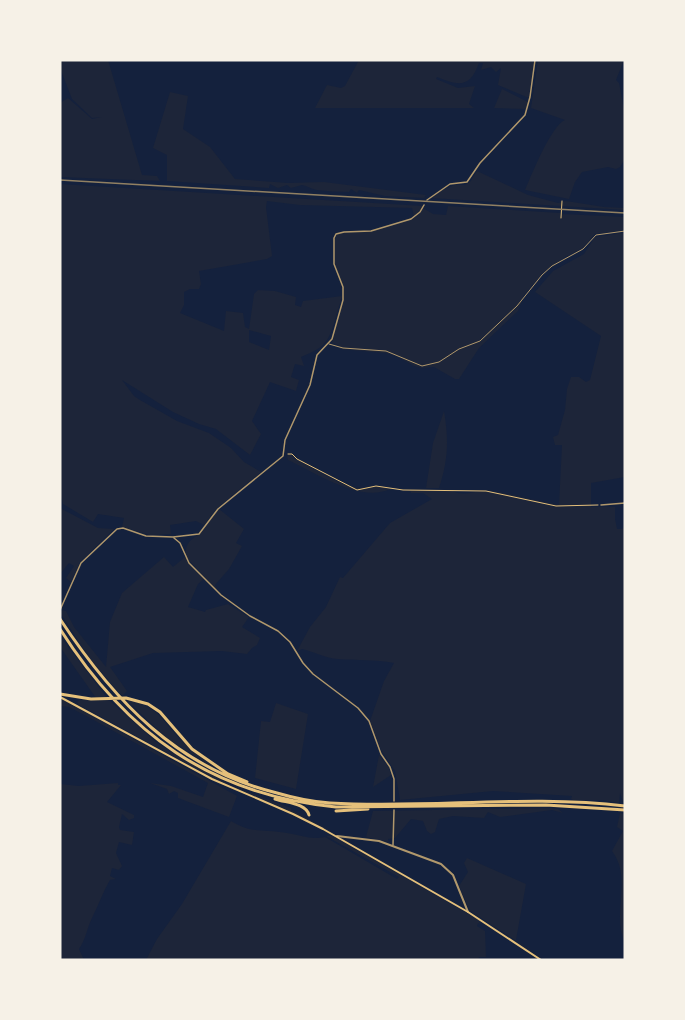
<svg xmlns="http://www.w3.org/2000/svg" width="685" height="1020" font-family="Rubik,sans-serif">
	<rect width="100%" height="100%" fill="#14213d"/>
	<path fill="#1d2539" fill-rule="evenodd" d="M60,60H108L142,175L157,176L160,181L60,177V103L68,98L92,119L102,117L92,118L72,99L60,68Z
		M359,60H534L529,98L498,85L501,68L496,72L491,67L481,70L483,63H479C470,88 459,86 437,77L436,79L458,88L475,86L469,104L474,108H315L327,85L341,88L345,86Z
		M538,60H624L616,80L619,83L625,114V159L620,167L616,169L608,167L582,172L575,182L569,199L525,190C532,174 551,126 565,120L531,108Z
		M502,89L528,102L526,109L494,108Z
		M170,92L188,96L183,129L210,147L235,179L288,183L324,182L426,195L424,198L385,196L359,190L357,193L351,189L349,192C338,192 327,191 317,190C312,189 307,186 302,185L291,188L287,185L278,188L270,184L269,188L167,181V155L153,148Z
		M477,171L528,195L558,203L566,201L604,207L625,208V210L431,198L442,190L455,185H465L470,182Z
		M60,184L423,206V208L433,214L446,215L448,206L560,213L561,217L563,214L625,217V230L595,234L583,248L565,257L543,273L524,295L518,311L479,348L459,379H455L434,367L422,368L414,366L395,355L385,353L340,349V346L332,343L344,294L335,264V238L337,234L344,232L371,231L414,217L412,208L300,205L267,201L266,207L272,256L267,259L199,271L201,284L199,289H190L184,292V305L180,313L224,331L226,311L243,313L245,327L249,329L254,294L258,290L275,291L296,297L295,305L301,307L303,301L342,296C340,304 337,312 335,320C328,344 323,348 301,357L304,366L295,364L291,377L299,380L296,391L270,382L252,421L261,434L250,455L216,429L199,424L173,412L122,380L134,396L140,400L177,421L209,433L231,448L244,462L261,472L216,509L204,525L196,521L170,525L171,534L150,535L122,527L124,518L98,514L93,522L63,504L60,493ZM249,330L271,336L269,350L249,342Z
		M622,233H625V477L591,483V507H615V519L617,529H622L625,526V802H623L620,793L619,803L603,800H573L571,799L572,796L493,791L400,800L395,771L381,750L370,721L384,681L394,663C375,659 357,661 338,659C325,658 315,652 302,649L297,651L310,627L326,607L340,577L343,578L390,523L432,499L423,493H411L410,490L453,491C464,497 475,490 487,491C511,493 535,501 559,505L562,445H555L553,437L558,435L565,410L567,389L571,377H579L586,382L590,380L601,336L535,292L553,271L584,254L595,237Z
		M444,411C449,440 448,461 439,488H426L433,443Z
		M289,454C309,465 330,480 353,487C365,491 378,482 390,489C360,503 316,473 288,460L287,456Z
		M60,508L98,528L114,529L80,562L71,582L66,578L74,566L69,563L60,574Z
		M219,509L244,529L236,543L242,546L229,569L215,585L218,592L186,557C184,538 197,539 204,529C209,522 213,515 219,509Z
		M164,557L173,567L185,557L204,579L198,584L188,607L205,612L206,610L228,604L249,617L242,627L260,638L257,645L252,648L247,654L222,651L153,653L110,667L127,691L122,696L90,659L61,614L62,610L66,611L74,627L106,667L110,622L122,593Z
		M60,636L107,698H96L60,647Z
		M60,698L237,796L229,817L178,798V793L174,791L169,794L167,789L150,783L171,786L203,797L208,783L90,718L69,707L60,706Z
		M79,700H109L156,742L184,760L234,787L291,808V810L338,835L287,810L213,778L79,705L77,702Z
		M126,700C158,705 161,720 182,741C192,751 203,759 215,768L169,740Z
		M276,703L308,714L296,789L255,778L261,721L270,722Z
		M379,755L389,768L391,775L373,787Z
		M118,783V785H121L107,802L134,815V818L129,820L122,814L119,827L120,830L134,832L132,845L119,842L116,853L122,866L119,870L112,868L110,876L116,879L110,880C103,892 98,906 92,918C87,928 86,939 79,949L84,960H60V784L79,786Z
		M552,808L558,809L563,813L552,810L500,817L488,812L484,818L453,816L439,819L435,832L431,834L427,831L423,821L411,819L395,838L388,839L389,842L366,837L373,811Z
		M620,813L625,814V943C611,913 633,879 612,851L623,831L617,827Z
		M231,821C252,834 263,829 287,833C301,835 310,840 325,837L397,879L399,877L326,836H333L479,920L480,924L478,923L477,926L485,931L486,957H479L478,960H146L157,939L182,904Z
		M467,858L526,884L516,940L546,960L470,911L459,886L468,872L464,863Z"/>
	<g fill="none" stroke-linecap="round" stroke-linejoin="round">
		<path stroke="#e5c07b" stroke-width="1" d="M561,218L562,201
			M288,454H292L297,459L357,490L376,486L403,490L486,491L556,506L598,505"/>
		<path stroke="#b1986c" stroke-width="1" d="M329,344L343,348L386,351L422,366L439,362L459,349L480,341L517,306L542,275L552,266L583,249L596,235L625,231"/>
		<path stroke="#b1986c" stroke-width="1.5" d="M427,200L450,184L467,182L480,163L525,115L530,97L535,60
			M601,505L625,503
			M174,538L180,543L189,563L221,595L250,616L278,631L290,642L303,663L313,674L358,708L369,721L381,754L390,767L394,779V801
			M60,610L81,563L117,529L123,528L146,536L173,537L199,534L218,509L283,456L285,440L310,385L317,355L332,339L343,300V287L334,264V238L336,234L344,232L371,231L411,219L420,212L424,205
			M393,845L394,810"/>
		<path stroke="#b1986c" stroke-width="2" d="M337,836L379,841L441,864L453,875L468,912"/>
		<path stroke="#e5c07b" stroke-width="2" d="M60,697L212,779L293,814L323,829L468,912L541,960"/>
		<path stroke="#e5c07b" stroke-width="3" d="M60,619C114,701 178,769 277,793C294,798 312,802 330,803C428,809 527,794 625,806
			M60,629C126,733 211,795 336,807L546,805L625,810
			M60,694L91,699L126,698L148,704L160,712L192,749L228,774L247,782
			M275,799C287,803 306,803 309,815
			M336,811L368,809"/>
		<path stroke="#918062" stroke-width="1.5" d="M60,180L625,213"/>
	</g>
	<rect width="685" height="1020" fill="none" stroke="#f6f1e7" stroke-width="123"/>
</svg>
